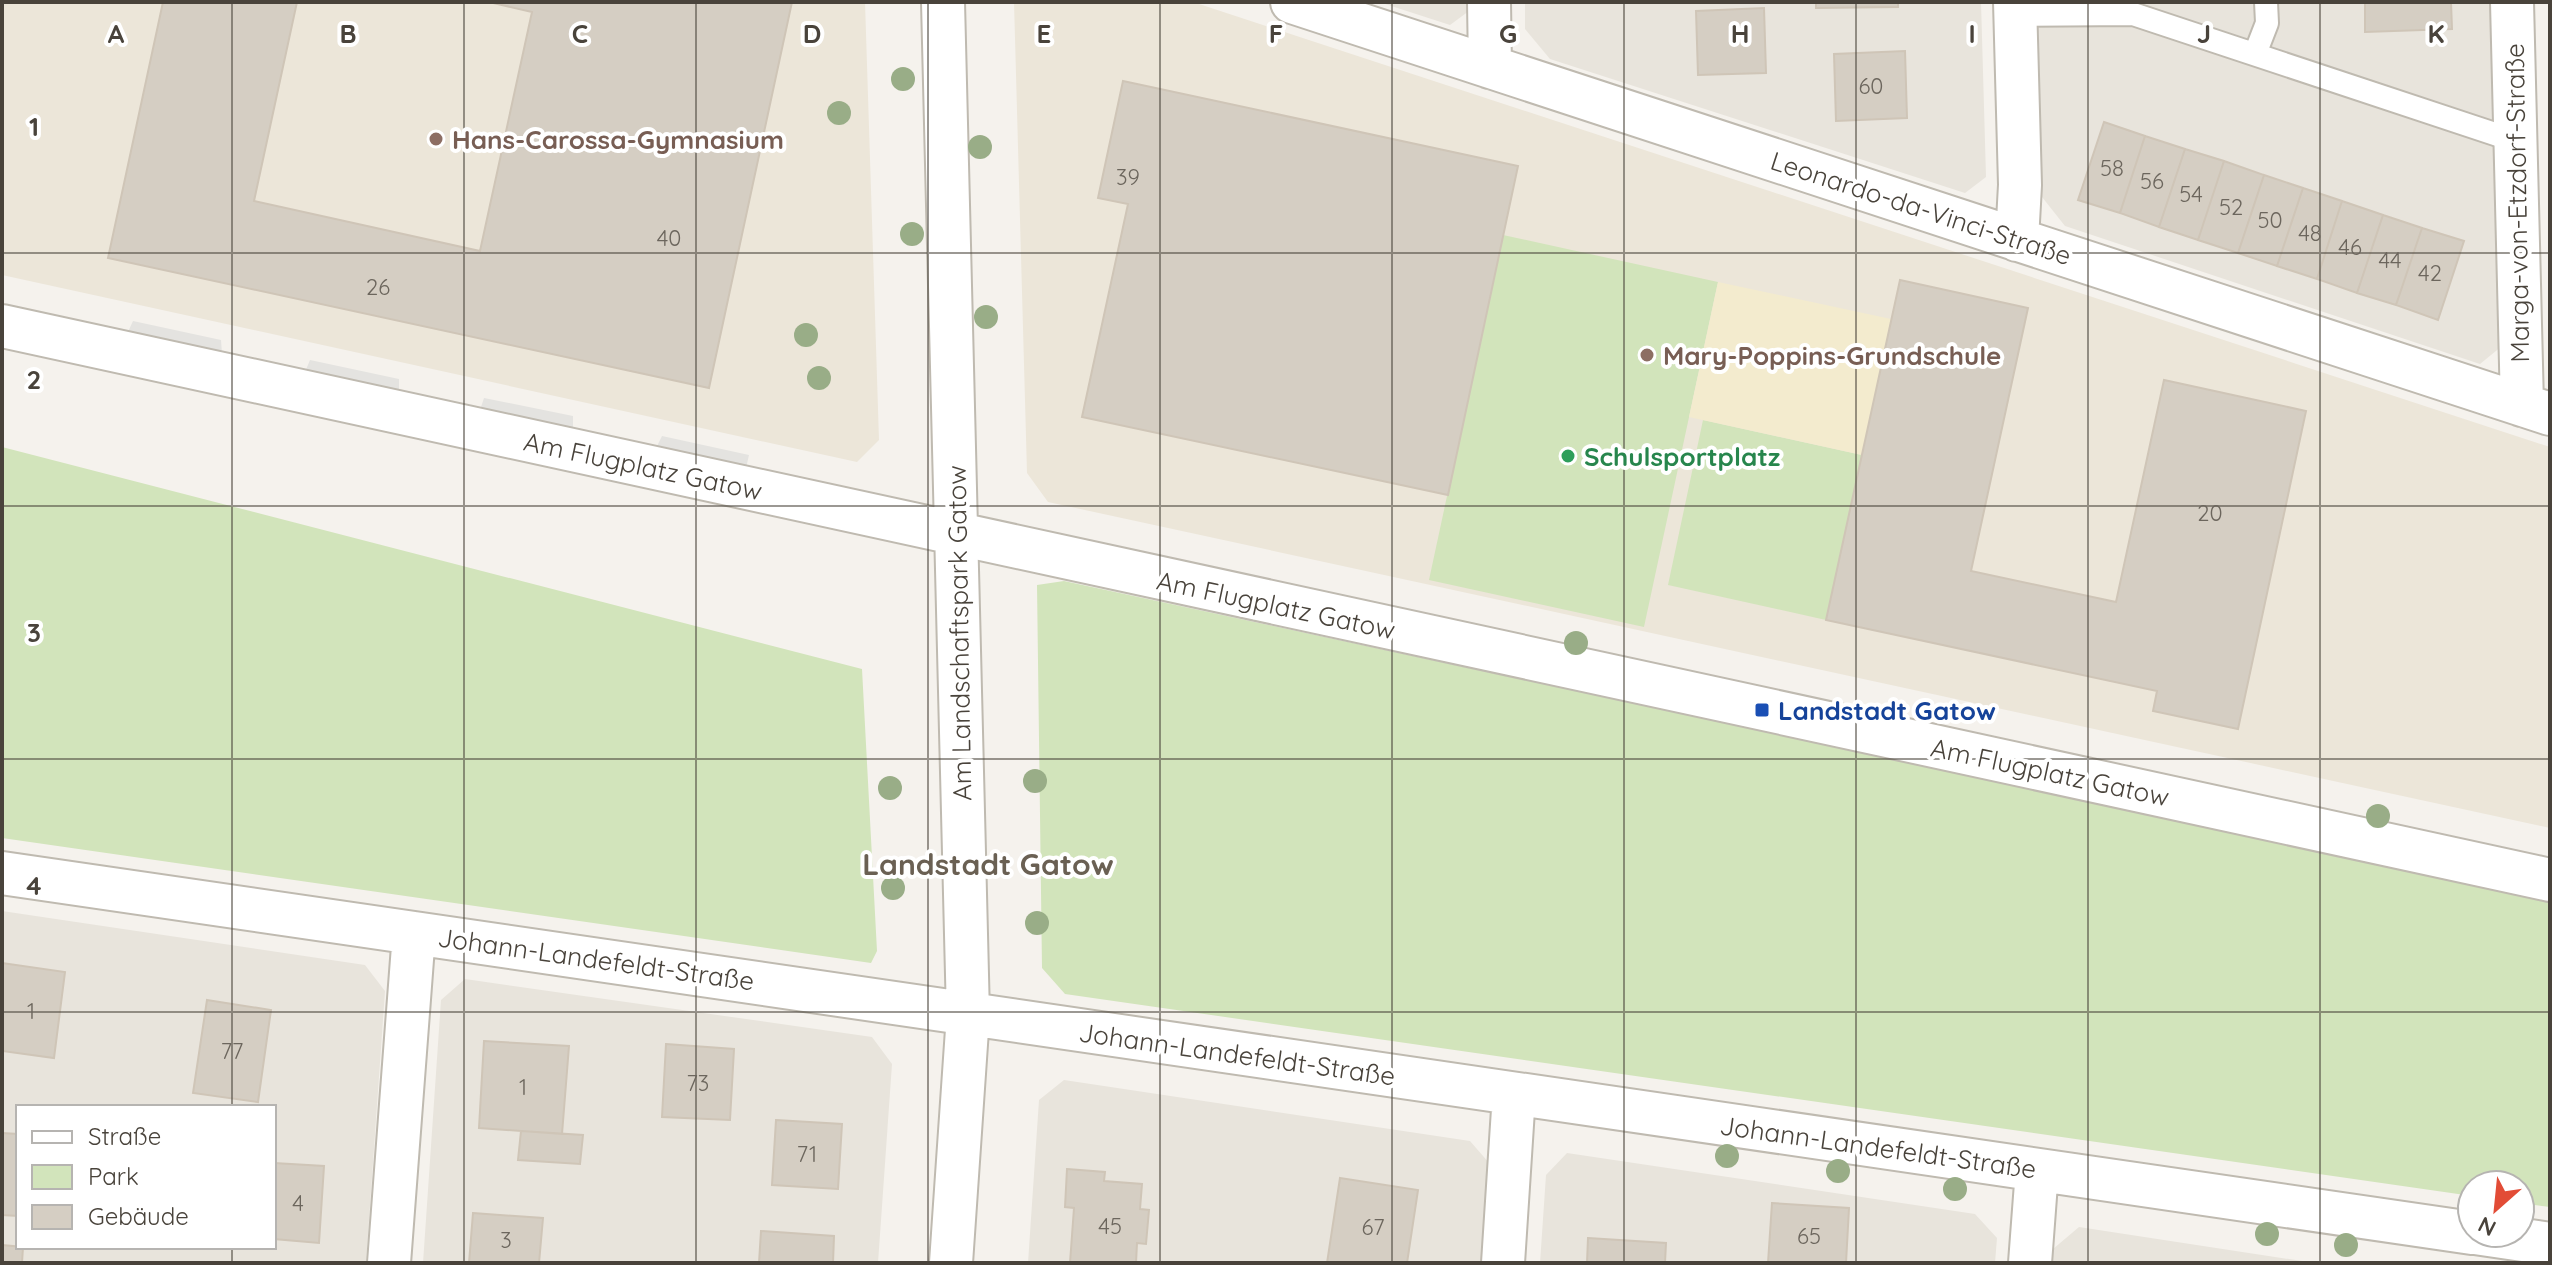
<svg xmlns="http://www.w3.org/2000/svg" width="2552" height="1265" font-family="Quicksand,sans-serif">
	<rect width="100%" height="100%" fill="#f5f2ed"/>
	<path fill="#e8e4dc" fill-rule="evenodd" d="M1379,2H1469V11L1450,25Z
		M1525,2H1981L1986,177L1965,193L1550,59L1525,29Z
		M2036,2H2492L2502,346L2480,364L2065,226L2042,197Z
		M2,911L365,965L385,991L366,1263H2ZM18,1107H274V1247H18Z
		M465,979L872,1037L892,1064L878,1263H423L441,1000Z
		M1064,1080L1470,1141L1490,1164L1483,1263H1028L1039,1100Z
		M1567,1153L1975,1214L1997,1238L1995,1263H1540L1546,1175Z
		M2079,1227L2315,1263H2052L2053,1249Z"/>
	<path fill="#ece6d9" d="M2,2H865L879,440L857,462L2,275Z
		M1014,2H1193L2550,447V828L1048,502L1027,473Z"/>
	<path fill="#d2e4bb" d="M1503,235L1718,282L1644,627L1429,580Z
		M1703,420L1862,455L1826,620L1668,585Z
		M2,447L862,669L877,951L871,963L2,838Z
		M1064,581L2550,900V1207L2520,1203V1185H2472V1196L1065,994L1042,968L1037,585Z"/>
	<path fill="#f3ebce" d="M1718,282L1891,319L1862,455L1689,417Z"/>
	<path fill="#e4e3e0" d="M133,321L221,340L222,354L127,334Z
		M310,360L399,379V393L305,372Z
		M484,398L573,416V431L480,410Z
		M662,436L749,455L746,468L656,448Z"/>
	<path fill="#d5cec3" stroke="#cfc5b7" stroke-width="2" d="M163,2H297L254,201L480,251L532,12L489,2H792L709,388L108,258Z
		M1816,2H1898V7L1816,8Z
		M2365,2H2451L2452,29L2365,32Z
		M1764,8L1766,73L1698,75L1696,11Z
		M1905,51L1907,118L1836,121L1834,54Z
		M1123,81L1518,166L1448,495L1082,417L1128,204L1098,198Z
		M2104,122L2145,136L2120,213L2078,200Z
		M2145,136L2185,149L2159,227L2120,213Z
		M2185,149L2224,161L2198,240L2159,227Z
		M2224,161L2264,175L2238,253L2198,240Z
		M2264,175L2303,188L2277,266L2238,253Z
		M2303,188L2342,201L2317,279L2277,266Z
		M2342,201L2383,215L2357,293L2317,279Z
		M2383,215L2422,228L2396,305L2357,293Z
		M2422,228L2464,241L2438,320L2396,305Z
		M1900,280L2028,308L1971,571L2116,602L2164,380L2306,411L2238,729L2153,711L2157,691L1826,620Z
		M2,963L65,972L54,1058L2,1051Z
		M207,1000L271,1010L258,1102L193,1093Z
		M484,1041L569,1046L562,1134L479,1128Z
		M666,1044L734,1049L730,1120L662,1117Z
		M776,1120L842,1124L838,1189L772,1185Z
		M521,1131L583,1135L580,1164L518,1160Z
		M2,1133L18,1134V1216L2,1215Z
		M274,1163L324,1166L319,1243L274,1239Z
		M1067,1169L1105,1172L1104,1181L1142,1184L1140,1209L1149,1210L1146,1244L1137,1243L1136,1263H1070L1074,1208L1065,1207Z
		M1340,1178L1418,1190L1407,1263H1327Z
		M1772,1203L1849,1208L1846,1263H1768Z
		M473,1213L543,1218L539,1263H469Z
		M761,1231L834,1236L833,1263H759Z
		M1588,1238L1666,1243L1665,1263H1587Z
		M2,1245L23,1247L22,1263H2Z"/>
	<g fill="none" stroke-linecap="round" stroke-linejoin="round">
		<g stroke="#bfbab0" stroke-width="26">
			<path id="service" d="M2015,15L2133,14L2516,141
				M2255,54L2267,23L2266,2"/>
		</g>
		<g stroke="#bfbab0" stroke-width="46">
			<path id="minor" d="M943,2L968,1015L951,1263
				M1292,2L2550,414
				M1489,2L1490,67
				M2015,2L2020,185L2017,240
				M2512,2L2522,405
				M2,326L2550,880
				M2,873L2472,1233
				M2475,1233L2550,1244
				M389,1263L414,933
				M1503,1263L1514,1094
				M2030,1263L2037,1170"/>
		</g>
		<use href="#service" stroke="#fff" stroke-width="22"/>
		<use href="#minor" stroke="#fff" stroke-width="42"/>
	</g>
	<g fill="#99ad87">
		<circle cx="903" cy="79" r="12"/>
		<circle cx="839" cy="113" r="12"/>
		<circle cx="980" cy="147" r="12"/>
		<circle cx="912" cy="234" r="12"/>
		<circle cx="986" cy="317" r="12"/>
		<circle cx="806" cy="335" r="12"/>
		<circle cx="819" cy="378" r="12"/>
		<circle cx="1576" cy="643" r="12"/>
		<circle cx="1035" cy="781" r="12"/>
		<circle cx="890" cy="788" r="12"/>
		<circle cx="2378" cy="816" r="12"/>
		<circle cx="893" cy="888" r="12"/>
		<circle cx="1037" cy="923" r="12"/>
		<circle cx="1727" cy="1156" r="12"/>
		<circle cx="1838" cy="1171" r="12"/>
		<circle cx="1955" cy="1189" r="12"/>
		<circle cx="2267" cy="1234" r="12"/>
		<circle cx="2346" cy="1245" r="12"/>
	</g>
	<path fill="none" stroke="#49433b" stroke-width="2" stroke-opacity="0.55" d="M232,2V1107M464,2V1263M696,2V1263M928,2V1263M1160,2V1263M1392,2V1263M1624,2V1263M1856,2V1263M2088,2V1263M2320,2V1263M2,253H2550M2,506H2550M2,759H2550M2,1012H2550M232,1247V1263"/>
	<g fill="#8d6e63" stroke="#fff" stroke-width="3">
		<circle cx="436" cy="139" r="8"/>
		<circle cx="1647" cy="355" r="8"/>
	</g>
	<circle fill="#2e9e5b" stroke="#fff" stroke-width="3" cx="1568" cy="456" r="8"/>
	<rect fill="#1a4fb4" stroke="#fff" stroke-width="3" x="1754" y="702" width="16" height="16" rx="4"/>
	<g text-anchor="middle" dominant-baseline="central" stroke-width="8" stroke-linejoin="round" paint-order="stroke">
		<g font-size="22" fill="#6c665d">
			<text x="1871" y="86">60</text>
			<text x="2112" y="168">58</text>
			<text x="1128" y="177">39</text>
			<text x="2152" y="181">56</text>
			<text x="2191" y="194">54</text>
			<text x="2231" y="207">52</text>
			<text x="2270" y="220">50</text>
			<text x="2310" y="233">48</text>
			<text x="669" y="238">40</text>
			<text x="2350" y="247">46</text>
			<text x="2390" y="260">44</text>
			<text x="2430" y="273">42</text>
			<text x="378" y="287">26</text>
			<text x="2210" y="513">20</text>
			<text x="31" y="1011">1</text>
			<text x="232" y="1051">77</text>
			<text x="698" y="1083">73</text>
			<text x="523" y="1087">1</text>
			<text x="807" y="1154">71</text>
			<text x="298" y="1203">4</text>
			<text x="1110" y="1226">45</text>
			<text x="1373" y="1227">67</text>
			<text x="1809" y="1236">65</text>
			<text x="506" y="1240">3</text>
		</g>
		<g font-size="26" font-weight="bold" fill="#785e54" stroke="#fff" text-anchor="start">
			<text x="452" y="139">Hans-Carossa-Gymnasium</text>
			<text x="1663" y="355">Mary-Poppins-Grundschule</text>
		</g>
		<g font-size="26" fill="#49433b" stroke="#fff">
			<text transform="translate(2517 203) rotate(-91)">Marga-von-Etzdorf-Straße</text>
			<text transform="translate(1921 208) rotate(18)">Leonardo-da-Vinci-Straße</text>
			<text transform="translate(643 466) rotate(12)">Am Flugplatz Gatow</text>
			<text transform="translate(1276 605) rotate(12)">Am Flugplatz Gatow</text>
			<text transform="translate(959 633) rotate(-91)">Am Landschaftspark Gatow</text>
			<text transform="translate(2050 772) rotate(12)">Am Flugplatz Gatow</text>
			<text transform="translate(596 959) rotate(8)">Johann-Landefeldt-Straße</text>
			<text transform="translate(1237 1054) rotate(8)">Johann-Landefeldt-Straße</text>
			<text transform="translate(1878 1147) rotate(8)">Johann-Landefeldt-Straße</text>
		</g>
		<g font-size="26" font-weight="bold" fill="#27864d" stroke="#fff" text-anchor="start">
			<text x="1584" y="456">Schulsportplatz</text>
		</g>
		<g font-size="26" font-weight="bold" fill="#164399" stroke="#fff" text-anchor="start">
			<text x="1778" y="710">Landstadt Gatow</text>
		</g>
		<g font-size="30" font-weight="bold" fill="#6a6053" stroke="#fff">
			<text x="988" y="864">Landstadt Gatow</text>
		</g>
	</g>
	<g font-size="26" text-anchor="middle" font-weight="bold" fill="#49433b" stroke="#fff" stroke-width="8" stroke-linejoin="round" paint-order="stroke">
		<text x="116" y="43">A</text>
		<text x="348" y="43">B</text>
		<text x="580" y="43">C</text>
		<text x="812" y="43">D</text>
		<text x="1044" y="43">E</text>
		<text x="1276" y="43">F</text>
		<text x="1508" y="43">G</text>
		<text x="1740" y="43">H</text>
		<text x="1972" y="43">I</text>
		<text x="2204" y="43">J</text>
		<text x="2436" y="43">K</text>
		<text x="34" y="136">1</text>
		<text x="34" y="389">2</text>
		<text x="34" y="642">3</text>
		<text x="34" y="895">4</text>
	</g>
	<rect width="2552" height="1265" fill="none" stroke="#49433b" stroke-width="8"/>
	<rect x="16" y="1105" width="260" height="144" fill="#ffffff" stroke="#b6b4b1" stroke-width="2"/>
	<rect x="32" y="1131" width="40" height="12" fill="#ffffff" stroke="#b6b4b1" stroke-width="2"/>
	<text x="88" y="1145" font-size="24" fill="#49433b">Straße</text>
	<rect x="32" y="1165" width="40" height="24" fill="#d2e4bb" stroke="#b6b4b1" stroke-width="2"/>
	<text x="88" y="1185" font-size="24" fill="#49433b">Park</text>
	<rect x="32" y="1205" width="40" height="24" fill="#d5cec3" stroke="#b6b4b1" stroke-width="2"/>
	<text x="88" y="1225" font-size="24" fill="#49433b">Gebäude</text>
	<g transform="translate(2496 1209) rotate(207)"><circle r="38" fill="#ffffff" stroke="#b6b4b1" stroke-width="2"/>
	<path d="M0-6L14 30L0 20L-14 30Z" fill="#e24c36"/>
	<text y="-12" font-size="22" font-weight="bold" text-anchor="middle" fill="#49433b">N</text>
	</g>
</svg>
